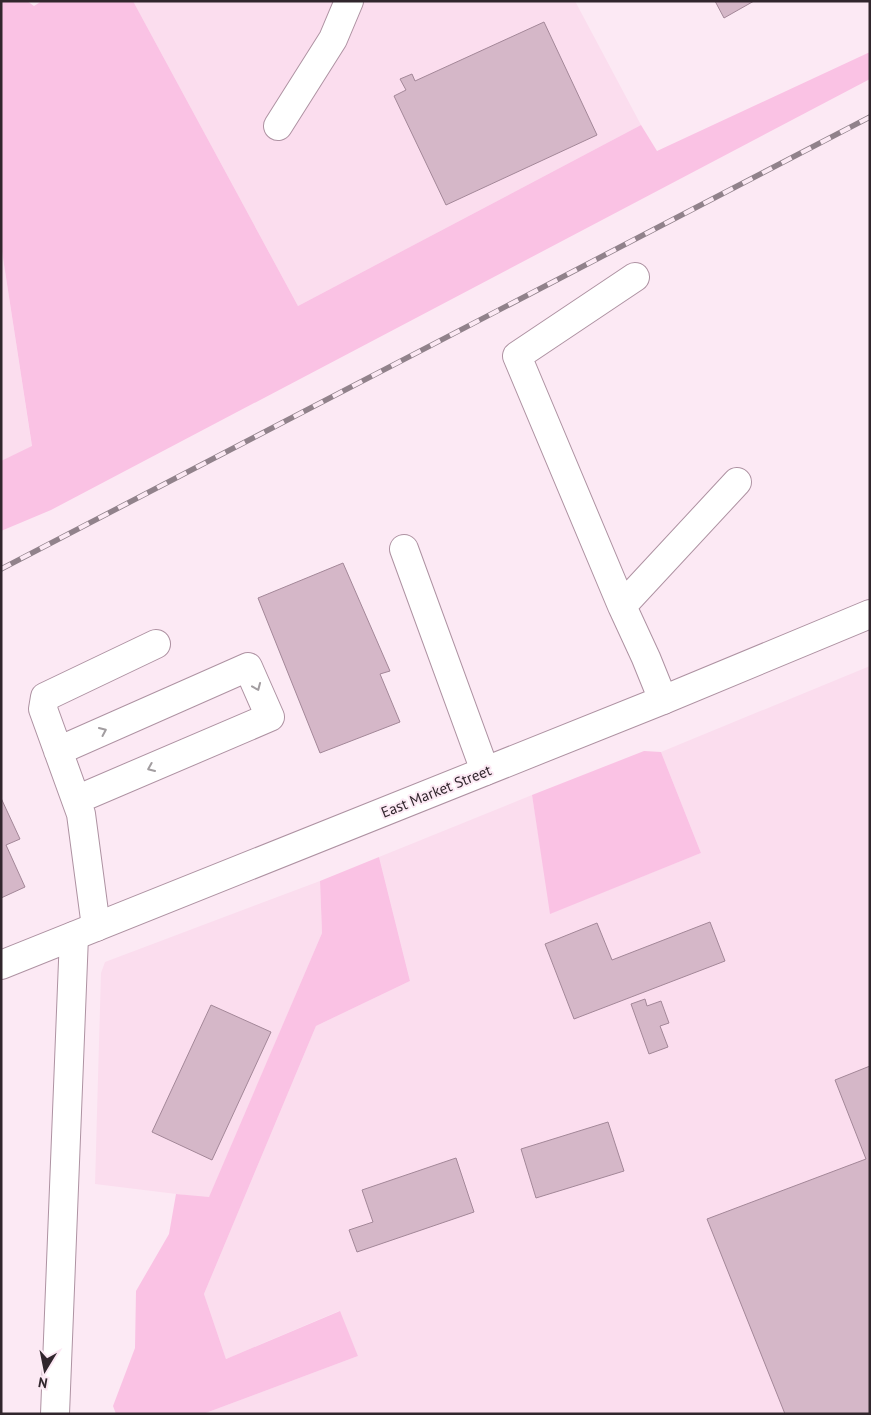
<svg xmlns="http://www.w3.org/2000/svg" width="871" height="1415" font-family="'PT Sans',sans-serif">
	<rect width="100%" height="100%" fill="#fce9f4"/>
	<path fill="#fbddee" d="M133,1H575L641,125L298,306Z
		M1,245L32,447L1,461Z
		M870,666V1414H203L358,1356L339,1311L226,1359L204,1294L316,1026L410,981L379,857L532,795L551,913L701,853L661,752Z
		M320,881L322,933L209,1198L95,1184L101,973L105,962Z"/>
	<path fill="#fac2e4" d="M1,1H27L34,6L42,1H133L298,306L641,125L657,151L870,52V79L51,510L1,531V461L32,446L1,245Z
		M644,751L661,752L701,853L550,914L532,795Z
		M379,857L410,981L316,1026L204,1294L226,1359L340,1311L358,1356L203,1414H116L113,1406L135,1348L136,1291L169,1234L176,1194L209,1197L322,933L320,881Z"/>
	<path fill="#d5b7c8" stroke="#a38798" d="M715,1H754L724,18Z
		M544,22L597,135L446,205L394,96L406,90L400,79L412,74L415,81Z
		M343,563L390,671L380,674L400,722L320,753L258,598Z
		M1,798L20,839L6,845L25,887L1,898Z
		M710,922L725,961L574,1019L545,944L597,923L612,960Z
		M645,999L647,1006L661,1001L669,1023L660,1026L668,1047L649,1054L631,1004Z
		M211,1005L271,1032L212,1160L152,1132Z
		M870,1066V1414H785L707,1219L866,1159L835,1080Z
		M608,1122L624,1171L536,1198L521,1149Z
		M456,1158L474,1212L357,1252L349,1230L373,1222L362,1190Z"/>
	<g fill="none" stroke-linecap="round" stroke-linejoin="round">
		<g stroke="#ae92a2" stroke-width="30">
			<path id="minor" d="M278,126L333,39L349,1
				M635,277L517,356L622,606L646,658L663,700
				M404,549L485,771
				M622,606L737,482
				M58,751L248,667L270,717L76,800
				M96,927L81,814L43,709L45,697L156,644
				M55,1414L74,936"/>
		</g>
		<g stroke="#ae92a2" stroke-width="30">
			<path id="major" d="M1,965L663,700L870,614"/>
		</g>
		<use href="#minor" stroke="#fff" stroke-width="28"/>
		<use href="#major" stroke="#fff" stroke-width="28"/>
		<g stroke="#91828b" stroke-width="5.5">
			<path id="rail" d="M1,569L870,117"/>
		</g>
		<use href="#rail" stroke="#fce9f4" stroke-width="4" stroke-dasharray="11" stroke-linecap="butt"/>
	</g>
	<defs><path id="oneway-chevron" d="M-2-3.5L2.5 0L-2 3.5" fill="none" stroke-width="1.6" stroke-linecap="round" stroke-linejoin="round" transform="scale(1.25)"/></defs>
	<g stroke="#a29da0">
		<use href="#oneway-chevron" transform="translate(257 687) rotate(67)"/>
		<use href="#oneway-chevron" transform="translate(103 731) rotate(-24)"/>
		<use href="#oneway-chevron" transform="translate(151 768) rotate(157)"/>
	</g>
	<g text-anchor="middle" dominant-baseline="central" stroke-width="4" stroke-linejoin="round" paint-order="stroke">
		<g font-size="15" fill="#31262d" stroke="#fce9f4">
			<text transform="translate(436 791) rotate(-22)">East Market Street</text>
		</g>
	</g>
	<rect width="871" height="1415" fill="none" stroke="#31262d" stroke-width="5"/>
	<g transform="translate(45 1370) rotate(190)" stroke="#fce9f4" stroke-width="4" paint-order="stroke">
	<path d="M0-4L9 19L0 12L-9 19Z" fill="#31262d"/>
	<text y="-8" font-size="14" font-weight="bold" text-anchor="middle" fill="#31262d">N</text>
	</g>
</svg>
